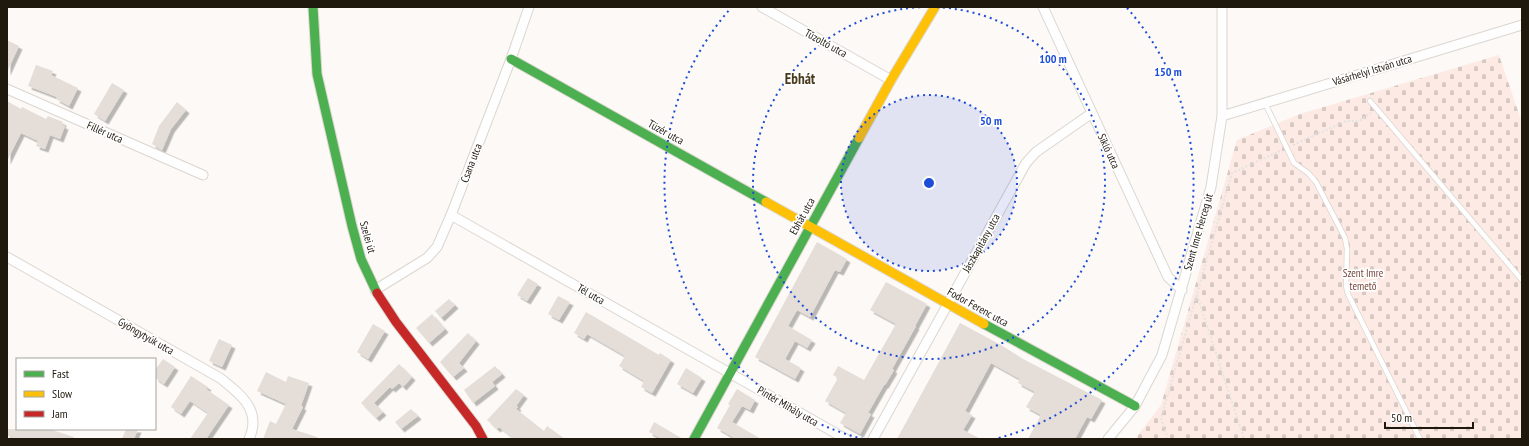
<svg xmlns="http://www.w3.org/2000/svg" width="1529" height="446" font-family="'PT Sans Narrow',sans-serif">
	<defs>
		<pattern id="cemetery-stones" width="16" height="16" patternUnits="userSpaceOnUse"><rect width="16" height="16" fill="#fdeae4"/><path d="M2 7V4a2 2 0 0 1 4 0v3zM10 15v-3a2 2 0 0 1 4 0v3z" fill="#d8c8c2"/></pattern>
		<filter id="shadow"><feDropShadow dx="3.5" dy="3.5" stdDeviation="0" flood-color="#0004"/></filter>
	</defs>
	<rect width="100%" height="100%" fill="#fcf9f6"/>
	<path fill="url(#cemetery-stones)" d="M1499,55L1522,123V439H1135L1161,405L1237,140L1300,114Z"/>
	<path fill="#e5ddd7" filter="url(#shadow)" d="M7,40L19,46L7,72Z
		M36,65L53,71L51,75L78,88L69,106L56,99L57,97L28,86Z
		M112,83L124,90L105,121L94,114Z
		M7,101L21,109L22,107L46,119L48,116L63,122L62,125L65,126L60,139L50,135L45,149L36,146L38,141L21,133L7,161Z
		M177,102L186,110L171,129L162,150L152,144L159,126Z
		M817,242L847,259L840,272L835,270L810,317L797,310L788,326L812,340L807,348L795,341L785,359L801,368L795,379L755,357Z
		M528,278L538,284L527,301L517,295Z
		M886,282L927,304L915,326H916L892,369L894,370L885,385H884L868,413L871,414L860,434L840,423L846,413L825,401L838,378L833,375L838,366L864,380L896,324L870,310Z
		M558,296L570,302L559,320L548,314Z
		M449,299L455,305L441,318L435,311Z
		M586,312L659,355L660,353L671,360L652,393L641,387L644,381L619,366L625,356L587,334L584,339L574,333Z
		M432,314L445,329L429,343L416,328Z
		M960,323L1001,345L1023,359L1102,400L1091,419L1087,417L1075,439H1028L1041,415L1026,407L1035,392L1018,383L1020,379L991,363L965,411L972,415L963,430L981,439H897Z
		M373,324L385,331L368,359L357,352Z
		M468,333L476,341L459,363L464,368L453,377L440,362Z
		M219,339L232,345L222,367L209,361Z
		M163,359L175,367L164,384L155,378V370Z
		M399,364L412,377L403,387L399,383L392,389L390,387L374,403L383,412L376,418L361,403Z
		M495,366L502,374L492,382L495,386L473,403L464,390Z
		M686,368L702,378L693,393L677,384Z
		M266,372L286,382L288,376L309,383L301,406L303,407L292,429L317,437V439H263L270,421L276,424L286,404L257,391Z
		M191,376L208,387L206,389L229,405L206,439H190L208,413L190,401L181,414L171,407Z
		M516,389L524,395L516,406L518,407L516,409L544,431L547,426L565,439H514L499,427L497,429L487,420Z
		M737,389L755,400L750,410L742,406L732,422L761,439H736L717,428L730,405L728,404Z
		M411,409L418,416L401,429L395,422Z
		M654,422L683,439H662L649,432Z
		M7,429H49L74,437L73,439H19L7,436Z
		M126,429H138L134,439H122Z"/>
	<g fill="none" stroke-linecap="round" stroke-linejoin="round">
		<g stroke="#dbd6cf" stroke-width="6">
			<path id="lane" d="M1370,101L1522,280
				M1265,103L1294,163L1308,173L1316,182L1345,238L1347,249L1346,286L1348,294L1420,439"/>
		</g>
		<g stroke="#dbd6cf" stroke-width="11">
			<path id="street" d="M762,7L891,80
				M1043,7L1168,277L1182,290
				M7,89L203,175
				M1222,116L1522,25
				M451,215L846,439
				M7,257L220,378C241,395 262,410 249,439
				M375,290L427,258L437,247L451,215L511,59L529,7
				M873,439L1026,163L1036,152L1092,113
				M1108,439L1135,406L1162,355L1211,187L1222,116V7"/>
		</g>
		<g stroke="#dbd6cf" stroke-width="11">
			<path id="fast" d="M313,7L317,74L352,226L361,259L377,293
				M511,59L766,202
				M984,324L1135,406
				M694,439L859,138"/>
		</g>
		<g stroke="#dbd6cf" stroke-width="11">
			<path id="slow" d="M859,138L891,80L935,7
				M766,202L984,324"/>
		</g>
		<g stroke="#dbd6cf" stroke-width="11">
			<path id="jam" d="M377,293L396,322L476,426L483,439"/>
		</g>
		<path stroke="#e3e3e2" stroke-width="2" stroke-dasharray="2 2" stroke-linecap="butt" d="M1293,145L1346,121H1359L1371,113
			M1197,295L1244,439
			M1168,439L1161,418L1232,173L1280,151"/>
		<use href="#lane" stroke="#fffefe" stroke-width="4.5"/>
		<use href="#street" stroke="#fffefe" stroke-width="9"/>
		<use href="#fast" stroke="#4caf50" stroke-width="9"/>
		<use href="#slow" stroke="#ffc107" stroke-width="9"/>
		<use href="#jam" stroke="#c62828" stroke-width="9"/>
	</g>
	<circle cx="929" cy="183" r="88" fill="#1d4ed8" fill-opacity=".12"/>
	<g fill="none" stroke="#1d4ed8" stroke-width="2" stroke-dasharray="2 4">
		<circle cx="929" cy="183" r="88"/>
		<path d="M931 7A176 176 0 1 1 927 7"/>
		<path d="M863 439A264 264 0 0 1 731 8M1127 8A264 264 0 0 1 995 439"/>
	</g>
	<g text-anchor="middle" dominant-baseline="central" stroke-width="3.5" stroke-linejoin="round" paint-order="stroke">
		<g font-size="11" fill="#1f180c" stroke="#fff">
			<text transform="translate(826 43) rotate(29)">Tűzoltó utca</text>
			<text transform="translate(1372 70) rotate(-17)">Vásárhelyi István utca</text>
			<text transform="translate(105 132) rotate(24)">Fillér utca</text>
			<text transform="translate(666 132) rotate(29)">Tüzér utca</text>
			<text transform="translate(1109 151) rotate(65)">Sikló utca</text>
			<text transform="translate(471 163) rotate(-69)">Csana utca</text>
			<text transform="translate(802 216) rotate(-61)">Ebhát utca</text>
			<text transform="translate(1198 232) rotate(-74)">Szent Imre Herceg út</text>
			<text transform="translate(368 237) rotate(74)">Szelei út</text>
			<text transform="translate(981 243) rotate(-61)">Jászkapitány utca</text>
			<text transform="translate(591 294) rotate(30)">Tél utca</text>
			<text transform="translate(978 307) rotate(29)">Fodor Ferenc utca</text>
			<text transform="translate(146 336) rotate(30)">Gyöngytyúk utca</text>
			<text transform="translate(788 406) rotate(30)">Pintér Mihály utca</text>
		</g>
		<g font-size="11" fill="#76443b" stroke="#fff">
			<text x="1363" y="273">Szent Imre<tspan x="1363" dy="13">temető</tspan></text>
		</g>
		<g font-size="15" font-weight="bold" fill="#4a3b1e" stroke="#fff">
			<text x="800" y="78">Ebhát</text>
		</g>
	</g>
	<circle cx="929" cy="183" r="6" fill="#1d4ed8" stroke="#fff" stroke-width="2"/>
	<g font-size="12" text-anchor="middle" font-weight="bold" fill="#1d4ed8" stroke="#fff" stroke-width="3.5" stroke-linejoin="round" paint-order="stroke">
		<text x="1053" y="63">100 m</text>
		<text x="1168" y="76">150 m</text>
		<text x="991" y="125">50 m</text>
	</g>
	<rect width="1529" height="446" fill="none" stroke="#1f180c" stroke-width="16"/>
	<rect x="16" y="358" width="140" height="72" fill="#ffffff" stroke="#a5a39e"/>
	<rect x="24" y="371" width="20" height="6" fill="#4caf50" stroke="#a5a39e"/>
	<text x="52" y="378" font-size="12" fill="#1f180c">Fast</text>
	<rect x="24" y="391" width="20" height="6" fill="#ffc107" stroke="#a5a39e"/>
	<text x="52" y="398" font-size="12" fill="#1f180c">Slow</text>
	<rect x="24" y="411" width="20" height="6" fill="#c62828" stroke="#a5a39e"/>
	<text x="52" y="418" font-size="12" fill="#1f180c">Jam</text>
	<path d="M1385 422v6h88v-6" fill="none" stroke="#1f180c" stroke-width="2"/>
	<text x="1391" y="422" font-size="12" fill="#1f180c" stroke="#ffffff" stroke-width="3" paint-order="stroke">50 m</text>
</svg>
